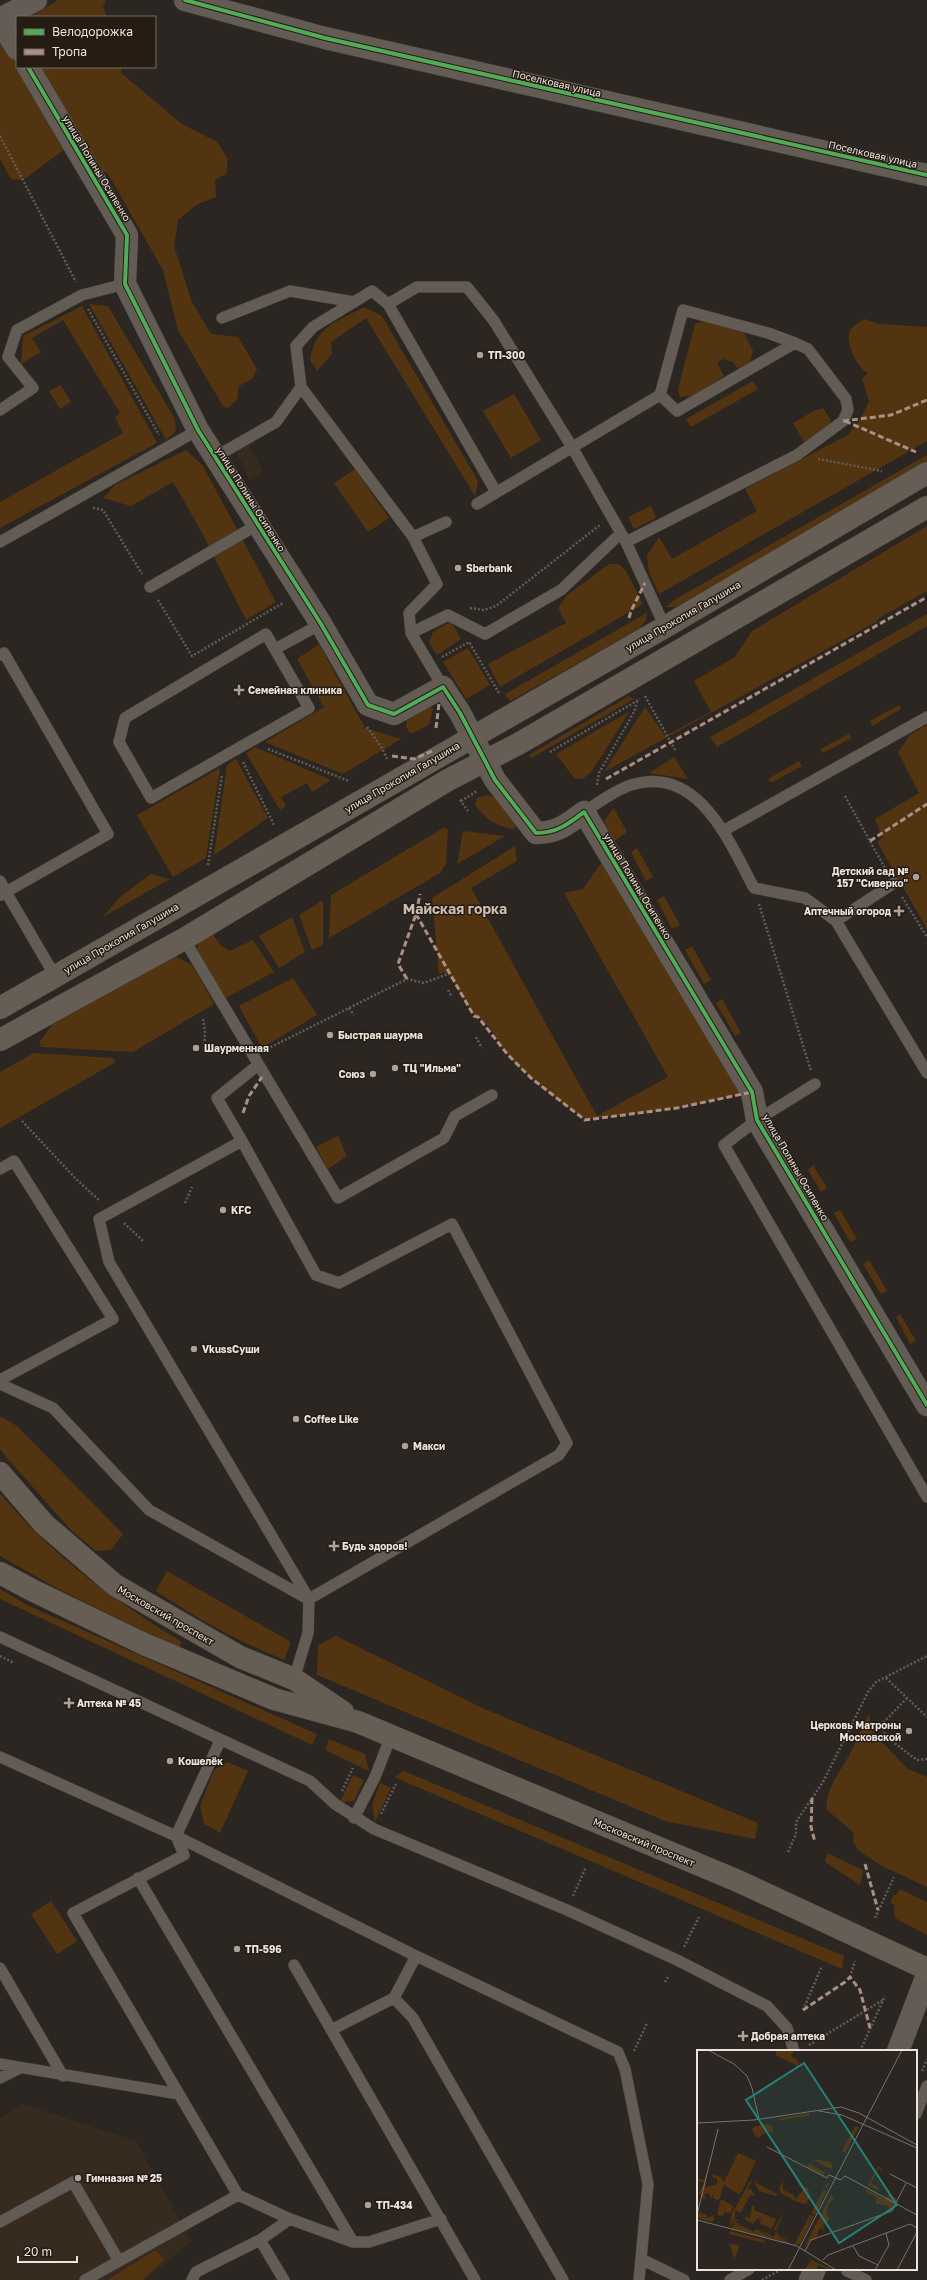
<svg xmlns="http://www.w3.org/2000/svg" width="927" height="2280" font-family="'Golos Text',sans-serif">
	<rect width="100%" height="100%" fill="#2b2621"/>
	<path fill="#372a1e" d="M247,440L263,471L249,480L235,448Z
		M23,2104L136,2141L192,2241L145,2280H0V2117Z"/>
	<path fill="#533410" d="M58,0H106L103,7L107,17H31Z
		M17,25V67H122L121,73L182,124L217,142L228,159L226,174L215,180L216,197L196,205L178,220L174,246L192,302L211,334L238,337L257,369L252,379L239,386L237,400L228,408L223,406L178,330L163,270L108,174L65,149L23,180L11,179L0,159V35Z
		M89,304L108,306L175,419L176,431L166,440Z
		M82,306L157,443L0,528V502L123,433L115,417L120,413L63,320L32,338L41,352L21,364L23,336Z
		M364,307L382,316L478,481L475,496L366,318L331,342L332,354L317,371L310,360C315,326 337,322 364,307Z
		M864,319L880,324L927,327V441L659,594L649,572L647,555L659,537L672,559L757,511L745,489L848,435L861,418L869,401L862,379L868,373C857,369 843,339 851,329C854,325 861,322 864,319Z
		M704,321L744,333L753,351L750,362L738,369L733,362L723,359L717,363L724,376L693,396L680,397L678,389L695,324Z
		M753,381L758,389L691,427L686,419Z
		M61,385L71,402L60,409L49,391Z
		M514,394L541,440L511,458L483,411Z
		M823,408L831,420L827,428L804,442L793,423L814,411Z
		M186,450L203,466L276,602L246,620L200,529L173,482L131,506L103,498L115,485Z
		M927,455V463L677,607H666L674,600Z
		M355,469L389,518L368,532L334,483Z
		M651,506L656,518L634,529L628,517Z
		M927,526V591L879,618L876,622L604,772L645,707L665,736L711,712L694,681L735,657L752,631Z
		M609,564H619L626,571L643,604L500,687L488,664L566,623L558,608L567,595Z
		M647,613L646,620L639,629L510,701L505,694Z
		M927,614V626L717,747L710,737Z
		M451,621L461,639L437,655L429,643L433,632Z
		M319,644L365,728L401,739L343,774L265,742L324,707L297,659Z
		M468,648L490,685L466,699L443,662Z
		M629,696L634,699L531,758L529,755Z
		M428,705L433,709L429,725L413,733H410L406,727L407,717Z
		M899,705L901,709L872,726L870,721Z
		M630,711L592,771L583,779L574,778L556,754Z
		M927,725V929L877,842L882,838L875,819L919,793L898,752L911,734Z
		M849,734L852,738L823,753L820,749Z
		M255,747L331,780L312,792L307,783L281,797L286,806L280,810L246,753Z
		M674,757L688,779L649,773Z
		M236,759L268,818L214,855L227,765Z
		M799,761L802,766L771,783L768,779Z
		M220,768L206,858L173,877L137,815Z
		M487,795L494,797L517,825L514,829C494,825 488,821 475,805L478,797Z
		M614,808L627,832L614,841L604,821Z
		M445,827L448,830L446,864L440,873L329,938L331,895Z
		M463,831L505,836L457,864Z
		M515,846L517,861L471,888L597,1116L668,1077L564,893L583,889L608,853L742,1094L677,1108L585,1120C559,1100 528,1080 507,1054C498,1042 489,1021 474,1016L448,974L444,972L439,974L432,898Z
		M637,848L653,877L646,881L631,852Z
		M151,874L170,879L103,917L120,897Z
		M664,896L680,925L672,929L657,900Z
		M323,900V945L312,950L299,915Z
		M292,917L305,952L279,968L259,936Z
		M213,934L220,945L230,951L253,940L274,972L224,999L196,952L198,945L206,935Z
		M692,946L711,980L704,984L685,950Z
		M176,956L193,966L214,1004L133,1052L41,1047L39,1042L53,1024L168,958Z
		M293,978L317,1015L262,1048L239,1006Z
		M722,999L741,1033L735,1036L716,1003Z
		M34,1053L113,1058L116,1062L0,1128V1072Z
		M338,1136L347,1156L328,1169L316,1147Z
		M813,1165L827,1188L821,1192L808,1170Z
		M840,1210L857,1239L850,1242L834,1213Z
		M869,1260L887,1291L881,1294L863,1264Z
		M900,1314L916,1341L910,1344L896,1317Z
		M0,1416L17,1426L123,1534L111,1550L96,1551L71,1530L7,1458L0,1449Z
		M0,1493C50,1555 114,1600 182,1642L179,1648L60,1590L0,1556Z
		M167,1571L291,1642L284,1660C236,1640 199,1620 156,1591Z
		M0,1589L29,1606L317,1734L312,1745L0,1599Z
		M336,1636L487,1710L758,1823L755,1839L665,1821L317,1675L318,1645Z
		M869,1714L872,1731L878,1738L908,1769L927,1777V1887L880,1865L858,1850L853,1841L854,1836L853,1832L827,1810C823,1790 844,1767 852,1750C858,1738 862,1726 869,1714Z
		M329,1739L365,1754L369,1771L325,1750Z
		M227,1762L248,1771L220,1833L204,1824L200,1806L214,1770Z
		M404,1771L844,1956L842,1969L394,1777Z
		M353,1775L364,1780L354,1801L340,1802Z
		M380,1783L391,1788L375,1822L372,1805Z
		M827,1853L863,1870L860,1885L825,1862Z
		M900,1889L927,1902V1935L895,1918L894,1904L890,1903L894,1894L896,1895Z
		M51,1901L77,1941L57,1954L31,1914Z
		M156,2250L164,2260L142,2280H107Z"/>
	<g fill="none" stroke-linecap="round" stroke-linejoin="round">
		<g stroke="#45413c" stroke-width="12">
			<path id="service" d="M388,304L417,287H467L494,321L572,447L626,542L665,627
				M222,318L290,291L354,302
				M0,410L33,388L8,357L17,330L82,295L125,284
				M215,457L276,422L301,387
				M477,504L660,395L683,310L768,333L795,343
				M413,537L446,522
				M0,542L198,430
				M626,542L797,455L843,421L848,410L846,399L808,349L795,343L677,411L660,395
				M150,587L257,525
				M411,633L448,615L485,634L561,590L621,533
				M266,634L309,708L151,798L119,742L125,718Z
				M275,649L321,624
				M0,655L4,653L108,834L6,892L55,976
				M443,687L411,633L409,613L437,584L413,537L301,387L296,346L313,327L372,291L388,304L496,492
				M584,812C598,803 615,790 631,785C698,764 729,841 754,888L805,898L836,921L927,1073
				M723,831L927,717
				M0,881L6,892L1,895
				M836,921L894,883
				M184,939L338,1198L444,1138L455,1116L492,1095
				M258,1065L217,1098L242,1141L99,1219L109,1262L309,1599L308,1633L294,1679
				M815,1084L757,1120L724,1145L927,1497
				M242,1141L316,1275L339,1283L452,1224L567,1443L559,1455L309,1599
				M0,1169L14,1161L113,1319L0,1380
				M0,1384L53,1408L149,1510L308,1599
				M0,1637L310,1781L335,1804L374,1829L567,1910L677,1960L767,2006L787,2028L794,2051
				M220,1741L176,1836L184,1855L73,1913L238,2195L290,2219L353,2242H369L441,2219
				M0,1757L176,1836L416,1956L618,2052L625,2069L648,2184L639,2280
				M354,1818L375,1777L391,1736
				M138,1878L353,2242
				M294,1965L475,2280
				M0,1968L63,2076
				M394,1998L416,1956
				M331,2030L394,1998L413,2018L563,2280
				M0,2064L179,2094
				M0,2078L20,2068
				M916,2114L927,2086
				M0,2222L73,2182L119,2261
				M260,2240L290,2219
				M641,2259L684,2280
				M848,2269L847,2271L866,2280
				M85,2280L238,2195
				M192,2280L196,2272L260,2240L284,2280
				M730,2280L749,2269"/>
		</g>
		<g stroke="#45413c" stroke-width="23">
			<path id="minor" d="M185,0L325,38L927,175
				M0,19L36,0
				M0,21L17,49
				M28,67L127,235L125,284L198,430L321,624L368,705L394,714L443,687L460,713L495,780L536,833C557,833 568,824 584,812L752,1092L757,1120L927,1405"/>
		</g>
		<g stroke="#45413c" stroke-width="23">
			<path id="tertiary" d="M898,2051L927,1975
				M810,2280L815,2269"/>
		</g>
		<g stroke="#45413c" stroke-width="23">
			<path id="secondary" d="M0,1008L665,627L927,473
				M0,1040L184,939L448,780L518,744L927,507
				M0,1473L44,1524L115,1585L240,1657L294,1679L343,1712
				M0,1573L34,1591L144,1644L274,1699L358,1722L738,1881L927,1969"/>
		</g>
		<path stroke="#625c57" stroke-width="2.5" stroke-dasharray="2 2" stroke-linecap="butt" d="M0,136L76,282
			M88,309L159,435
			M818,459L882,471
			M93,508L103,510L142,574
			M158,600L192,656L283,603
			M470,608L484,610L496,606L600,525
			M442,657L469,642L499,693
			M645,696L675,750
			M367,727L382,748L387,759
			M268,749L349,781
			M550,752L640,699
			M243,762L274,825
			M597,785L599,773L634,712L637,702
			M845,796L886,870
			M460,800L468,811
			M461,801L477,791
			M208,865L222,775
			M902,897L927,937
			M759,904L811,1071
			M448,990L452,997
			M349,1008L354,1015
			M203,1019L205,1032L204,1050
			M476,1037L482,1048
			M267,1049L407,979L424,983L448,974
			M22,1121L77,1180L100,1201
			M185,1203L192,1187
			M124,1223L143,1241
			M0,1656L14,1663
			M886,1678L927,1717
			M907,1698L883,1723L885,1736L917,1760L927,1759
			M342,1791L353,1768
			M381,1814L396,1784
			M788,1852L796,1834V1822L823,1782L868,1692L876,1682L927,1656
			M573,1896L586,1867
			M875,1918L894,1877
			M684,1947L699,1917
			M850,1977L855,1961
			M665,1982L669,1975
			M803,2010L822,1966
			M809,2045L883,2000
			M634,2051L647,2023
			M860,2051L885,1996
			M922,2071L927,2059
			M762,2280L782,2269"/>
		<use href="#service" stroke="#635c54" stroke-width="11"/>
		<use href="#minor" stroke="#635c54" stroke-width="22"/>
		<use href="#tertiary" stroke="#635c54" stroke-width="22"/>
		<use href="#secondary" stroke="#665d55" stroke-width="22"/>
		<path stroke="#ac8f84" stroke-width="3" stroke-dasharray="6 3" stroke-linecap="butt" d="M843,421L891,415L927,400
			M845,421L916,452
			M629,618L631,611L645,583
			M436,728L439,704
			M392,756L414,759L432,751
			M606,779L927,597
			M870,841L927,804
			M416,914L474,1016L478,1017L508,1055L531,1078L585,1120L677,1108L752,1092
			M407,979L398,964L416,914L420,894
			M243,1113L249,1096L262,1077
			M812,1798L811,1827L815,1842
			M865,1864L878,1910
			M803,2010L845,1982L850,1977L860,1990L870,2028"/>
		<g stroke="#261c13" stroke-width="6">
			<path id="cycleway" d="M185,0L325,38L927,175
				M28,67L127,235L125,284L198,430L321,624L368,705L394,714L443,687L460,713L495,780L536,833C557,833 568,824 584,812L752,1092L757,1120L927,1405"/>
		</g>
		<use href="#cycleway" stroke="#51ab58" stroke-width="4"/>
	</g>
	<g fill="#a8a29c" stroke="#261c13" stroke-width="1.5">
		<circle cx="480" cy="355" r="4"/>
		<circle cx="458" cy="568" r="4"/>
		<path d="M237 684h4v4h4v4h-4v4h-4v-4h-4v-4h4z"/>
		<circle cx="916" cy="877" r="4"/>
		<path d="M897 905h4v4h4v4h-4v4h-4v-4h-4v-4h4z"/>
		<circle cx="330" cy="1035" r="4"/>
		<circle cx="196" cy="1048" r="4"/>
		<circle cx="395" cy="1068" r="4"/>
		<circle cx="373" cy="1074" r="4"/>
		<circle cx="223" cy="1210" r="4"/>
		<circle cx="194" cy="1349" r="4"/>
		<circle cx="296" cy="1419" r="4"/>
		<circle cx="405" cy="1446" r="4"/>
		<path d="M332 1540h4v4h4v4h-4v4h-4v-4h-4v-4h4z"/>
		<path d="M67 1697h4v4h4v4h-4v4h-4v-4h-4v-4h4z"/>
		<circle cx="909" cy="1731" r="4"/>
		<circle cx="170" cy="1761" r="4"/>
		<circle cx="237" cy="1949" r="4"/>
		<path d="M741 2030h4v4h4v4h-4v4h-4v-4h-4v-4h4z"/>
		<circle cx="78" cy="2178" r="4"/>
		<circle cx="368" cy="2205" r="4"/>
	</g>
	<g text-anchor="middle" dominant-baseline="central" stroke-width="3" stroke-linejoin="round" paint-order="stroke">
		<g font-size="10" fill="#ebe4de" stroke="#261c13">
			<text transform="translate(557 83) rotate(13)">Поселковая улица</text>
			<text transform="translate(873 154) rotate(13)">Поселковая улица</text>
			<text transform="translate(97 168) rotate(59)">улица Полины Осипенко</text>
			<text transform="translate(251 499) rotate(58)">улица Полины Осипенко</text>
			<text transform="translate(683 616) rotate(-30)">улица Прокопия Галушина</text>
			<text transform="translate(402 777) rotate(-30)">улица Прокопия Галушина</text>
			<text transform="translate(638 886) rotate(59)">улица Полины Осипенко</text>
			<text transform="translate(121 938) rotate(-30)">улица Прокопия Галушина</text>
			<text transform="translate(796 1167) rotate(60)">улица Полины Осипенко</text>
			<text transform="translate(166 1615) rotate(30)">Московский проспект</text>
			<text transform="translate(644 1842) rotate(23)">Московский проспект</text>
		</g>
		<g font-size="10" font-weight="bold" fill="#ebe4de" stroke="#261c13" text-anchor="start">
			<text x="488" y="355">ТП-300</text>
			<text x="466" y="568">Sberbank</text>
			<text x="248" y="690">Семейная клиника</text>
			<text x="908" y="871" text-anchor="end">Детский сад №<tspan x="908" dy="12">157 "Сиверко"</tspan></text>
			<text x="891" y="911" text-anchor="end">Аптечный огород</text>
			<text x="338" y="1035">Быстрая шаурма</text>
			<text x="204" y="1048">Шаурменная</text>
			<text x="403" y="1068">ТЦ "Ильма"</text>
			<text x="365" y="1074" text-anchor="end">Союз</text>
			<text x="231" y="1210">KFC</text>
			<text x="202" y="1349">VkussСуши</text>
			<text x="304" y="1419">Coffee Like</text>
			<text x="413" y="1446">Макси</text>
			<text x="342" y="1546">Будь здоров!</text>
			<text x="77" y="1703">Аптека № 45</text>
			<text x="901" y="1725" text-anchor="end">Церковь Матроны<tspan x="901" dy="12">Московской</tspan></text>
			<text x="178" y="1761">Кошелёк</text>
			<text x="245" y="1949">ТП-596</text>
			<text x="751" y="2036">Добрая аптека</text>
			<text x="86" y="2178">Гимназия № 25</text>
			<text x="376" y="2205">ТП-434</text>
		</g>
		<g font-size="14" font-weight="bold" fill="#c9bcb0" stroke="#261c13">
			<text x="455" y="908">Майская горка</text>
		</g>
	</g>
	<g transform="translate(697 2050)">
		<rect width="220" height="220" fill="#2b2621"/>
		<path d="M80,0H97L94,6L102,12L99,21V15L78,5ZM112,63V66L78,71L84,68ZM71,74L75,76L76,83L71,81L60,88L58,85L55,79L58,76ZM158,76L162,77L148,103L145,101ZM41,103L59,111L45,141L42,144L27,135L22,150L17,149L16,144L13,149V144L9,143L7,147L11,148L6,149L2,143L7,132L0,131V128L7,130L10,122L8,137L20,134V129L15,127L16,124L24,127L27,132ZM118,109L133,112L136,116L133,123L134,119L117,110L114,115L128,122L127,126L109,117ZM181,116L186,120L185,122L182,118L174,133L183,138L184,133L185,135L180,140L171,135ZM53,131H55L50,140L54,139L58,146L53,145L44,163L38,160V167L32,178L36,159V162ZM86,131V140L98,146V150L106,140L100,133L111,138L113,146L109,154L100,152L84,143L82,138ZM131,131V137L126,139L129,141L127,146L118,165L114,163L115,162ZM57,132L80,144L79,146L62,141ZM169,139L186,148H189L192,144L200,149L195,160L189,155L179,154V147L169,142ZM134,145L137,148L132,154L129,164L133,169L126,175L128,182L125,178L122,179L120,187L113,191L106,199ZM24,149L36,156L34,163L27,162L26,166L20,165ZM55,155L58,157L57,160L79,169L75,178L77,179L88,161L79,180L63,174L64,170L61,168L56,174L47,169L49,166L53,168ZM3,160L4,163L10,165L11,162L9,169L17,165V170L15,172L3,169L1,166ZM113,165L117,166L103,194L97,195ZM38,169H39L41,170L38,172L57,182L59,179L74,188L60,178L77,187L78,183L81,180L80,184L93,191L79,186L95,194L35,179L36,174L46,178L36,173ZM33,181L67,190L68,193L32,184ZM32,194L43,195L37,210L34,198ZM112,209L132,218L133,220L121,215L119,220H107L114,211Z" fill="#533410"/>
		<path fill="none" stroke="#78726d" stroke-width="1" d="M11,0L37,14L50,26L55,38L62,69M122,61L145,65L220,98M170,67L205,0M0,73L57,70L144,57L162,63L220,95M70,97L130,128L132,125L144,130L148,126L220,165M193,124L220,138M0,165L21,79M0,170L100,196L139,220M156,196L162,206L181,215M108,201L114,190L195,161L209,133M126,210L131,205L213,174L220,178M91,220L170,67M178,220L192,195L189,183M200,220L220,182"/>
		<path fill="#258179" fill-opacity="0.15" stroke="#258179" stroke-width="2" d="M107,13L200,155L142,193L49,50Z"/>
		<rect width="220" height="220" fill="none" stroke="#ebe4de" stroke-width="2"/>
	</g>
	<rect x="16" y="16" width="140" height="52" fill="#261c13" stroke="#756c64"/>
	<rect x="24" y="29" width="20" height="6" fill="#51ab58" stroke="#756c64"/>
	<text x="52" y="36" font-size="12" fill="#ebe4de">Велодорожка</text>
	<rect x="24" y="49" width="20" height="6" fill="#ac8f84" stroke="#756c64"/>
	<text x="52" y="56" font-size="12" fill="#ebe4de">Тропа</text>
	<path d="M18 2256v6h59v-6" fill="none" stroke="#ebe4de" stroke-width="2"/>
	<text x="24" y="2256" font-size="12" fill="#ebe4de" stroke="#261c13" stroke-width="3" paint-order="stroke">20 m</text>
</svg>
